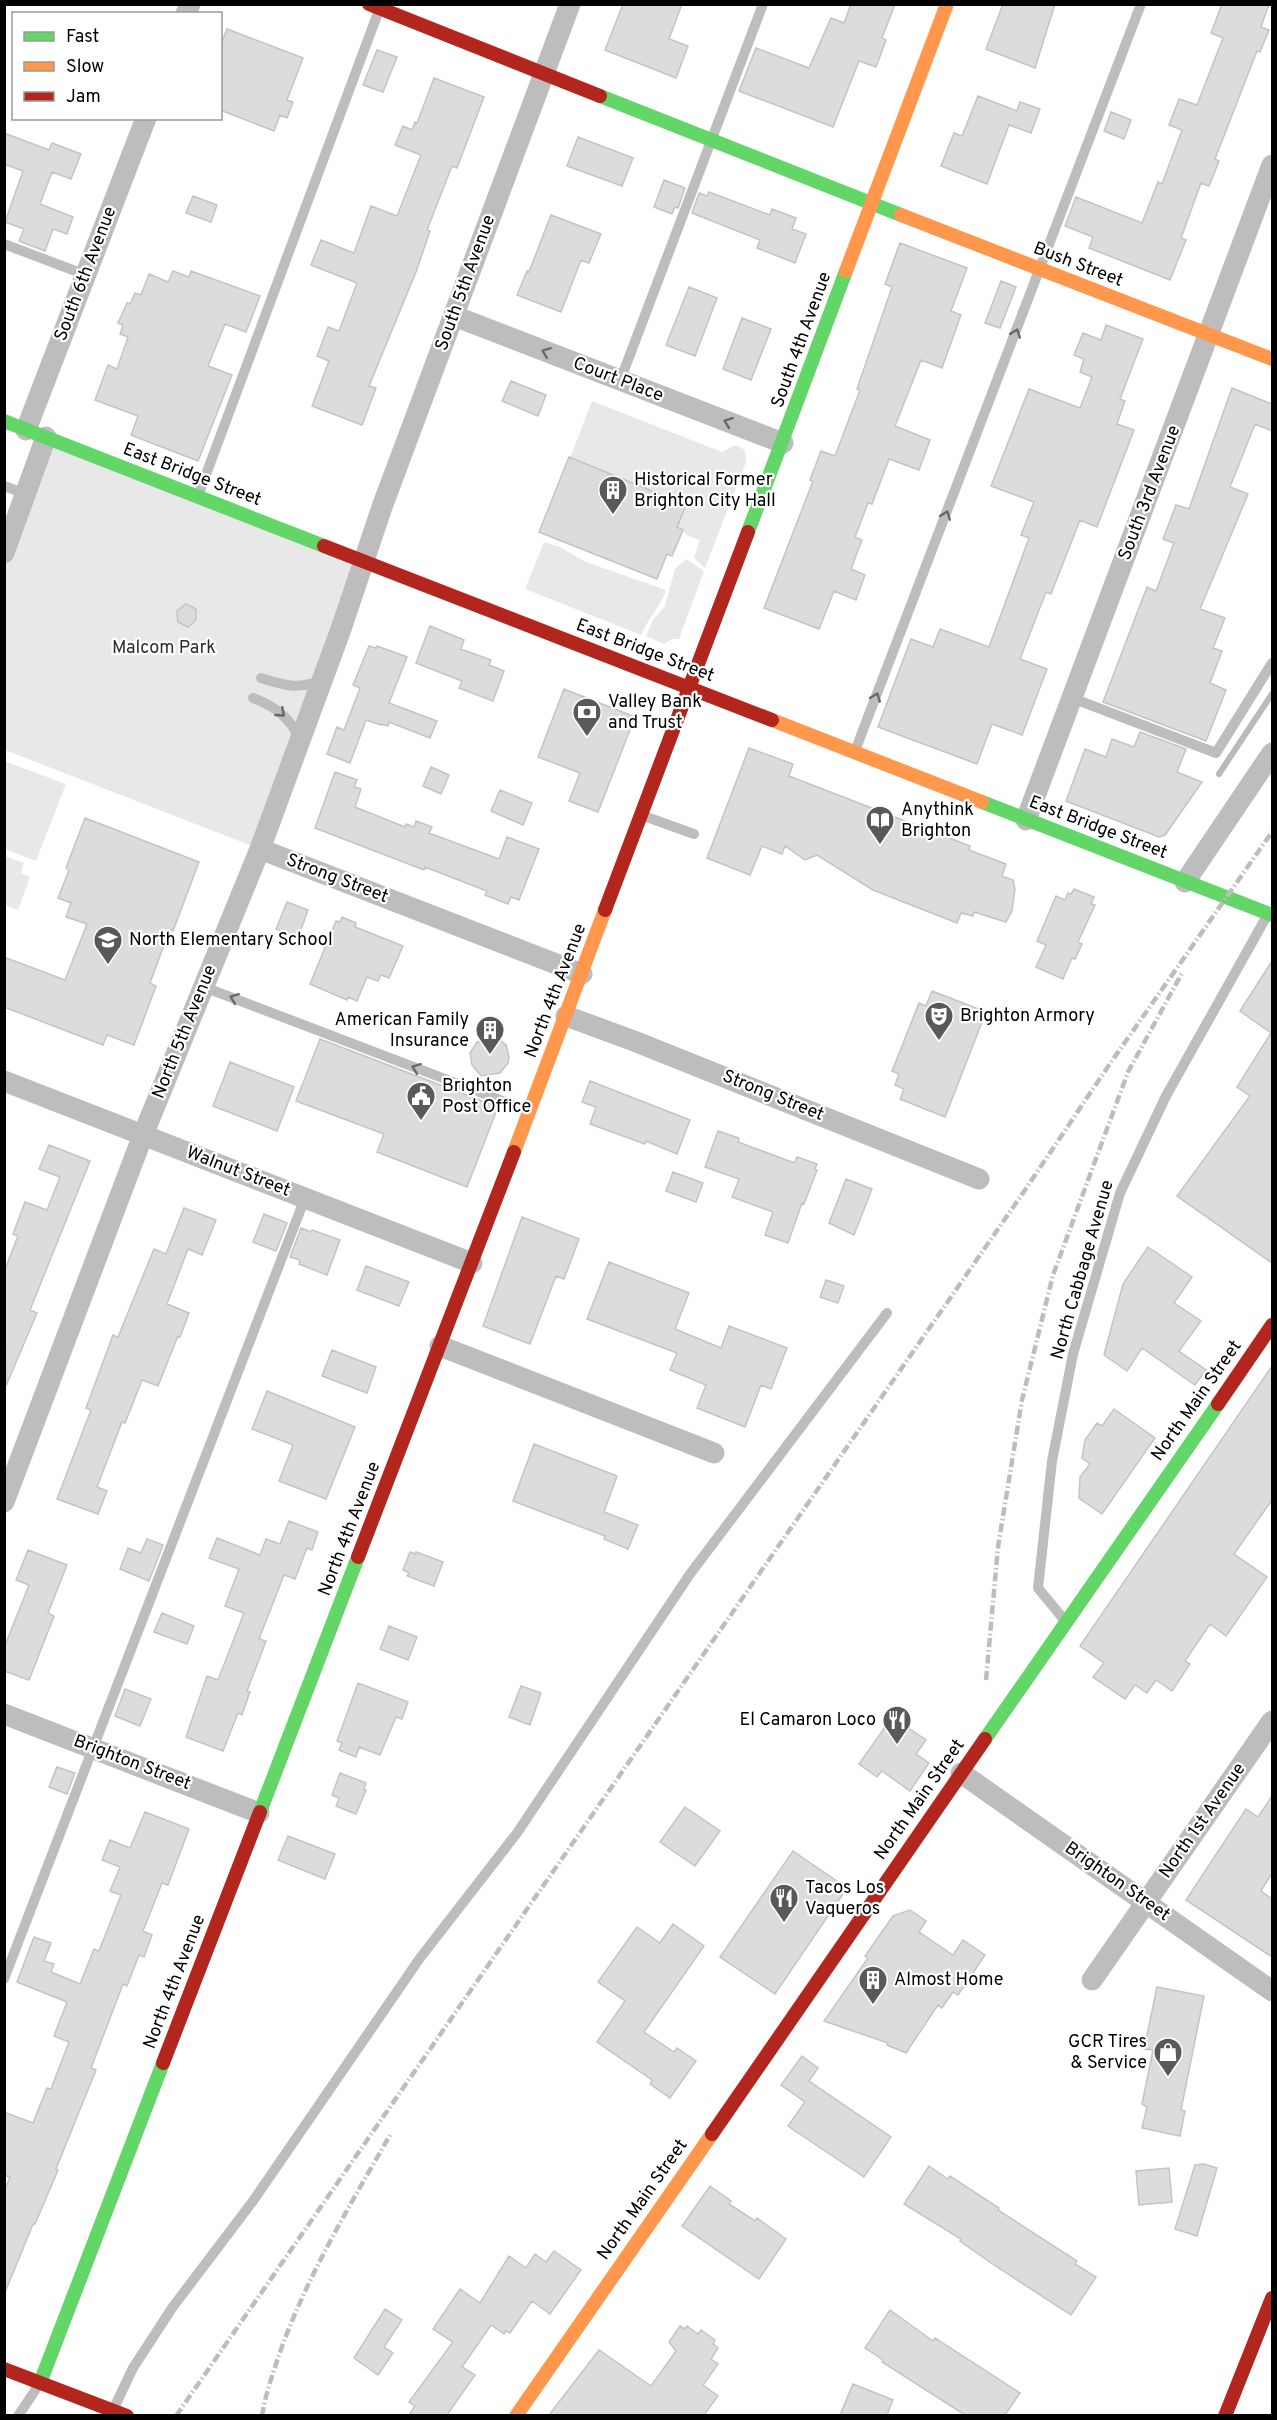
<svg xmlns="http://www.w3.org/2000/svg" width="1277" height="2420" font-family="Overpass,sans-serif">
	<rect width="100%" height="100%" fill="#fff"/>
	<path fill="#e8e8e8" d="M592,401L722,452L735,445L745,450L746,462L705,568L694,558L700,540L688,536L677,527L686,505L570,458Z
		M46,437L364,562L260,849L5,750L4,553Z
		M544,542L560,547L586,562L666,590C661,607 648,618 641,635L525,589Z
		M686,559L704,571L679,639H672L664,644L646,636L653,620L665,606L675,569Z
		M4,761L66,784L36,861L5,849Z
		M4,856L24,863L21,873L30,877L18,910L5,905Z"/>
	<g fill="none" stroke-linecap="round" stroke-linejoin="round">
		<path stroke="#bababa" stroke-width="6" d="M1219,774L1272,694"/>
	</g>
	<path fill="#dcdcdc" stroke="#c4c4c4" stroke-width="1.5" d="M623,4H682L669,39L688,46L676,78L605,50Z
		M851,4H895L882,38L886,40L876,67L859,61L833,127L739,91L756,48L809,68L831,18L844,23Z
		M1003,4H1055L1035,68L986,49Z
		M1222,4H1269L1261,27L1269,30L1260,52L1257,51L1215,159L1219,161L1209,186L1201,183L1181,238L1186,240L1170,280L1089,248L1093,237L1065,226L1076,197L1142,223L1158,182L1162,184L1182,130L1169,125L1179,99L1197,105L1223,38L1211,33Z
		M227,29L303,58L287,100L293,102L287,118L280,115L274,131L220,110V46Z
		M377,50L397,57L383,92L363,85Z
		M434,78L484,97L457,168L452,166L427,230L430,231L416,272L369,386L376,388L362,425L312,406L329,361L317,356L328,327L339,331L357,283L311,265L321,240L354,253L371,206L397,216L421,155L395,145L403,126L412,130L415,122L417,123Z
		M978,96L1017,111L1020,102L1040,109L1031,133L1009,125L987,184L941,166L954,133L962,136Z
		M1111,112L1131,120L1124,139L1104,131Z
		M4,133L49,150L52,143L81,154L71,179L52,172L40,204L73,217L67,234L53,229L45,251L19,241L24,229L5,222L23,171L4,164Z
		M578,137L633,158L622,186L567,166Z
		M664,180L685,188L678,208L675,207L672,214L654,207Z
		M709,192L770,215L772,209L796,218L792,229L806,234L795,263L757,248L760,240L692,213L699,193L707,196Z
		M193,196L217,205L211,222L186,213Z
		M551,215L601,234L589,263L581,260L561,312L517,295L527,271L529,272Z
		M900,243L967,268L951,311L961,315L942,368L921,360L895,426L930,440L919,470L889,459L872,504L868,503L855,537L862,540L851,569L865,575L856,600L834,591L819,629L764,608L813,481L810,480L821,451L835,456L860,390L857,389L892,287L885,284Z
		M173,271L189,277L191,271L260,296L246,332L225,324L208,366L232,375L198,461L131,435L138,416L95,400L108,365L117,369L128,337L120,334L123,325L118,323L127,303L130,304L135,293L141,295L149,274L168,282Z
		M1001,281L1016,287L1000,328L985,323Z
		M689,287L717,298L695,356L666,345Z
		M742,318L771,329L751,380L723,369Z
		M1106,325L1143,339L1120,399L1125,401L1117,424L1134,430L1097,527L1080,520L1051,594L1046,592L1020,659L1047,669L1022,735L992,724L977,764L878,727L911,639L933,647L940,629L989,647L1029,538L1021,535L1034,502L991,486L1029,389L1080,408L1092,377L1080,372L1084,359L1074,355L1083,333L1101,340Z
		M511,381L546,395L538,416L502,401Z
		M1232,388L1272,404V431L1255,424L1230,487L1248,494L1200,609L1225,618L1213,648L1222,651L1210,683L1226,690L1206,741L1103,702L1147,587L1156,591L1174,543L1163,539L1176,505L1189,509Z
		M569,457L686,505L677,527L683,530L672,556L667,554L657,579L539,532Z
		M186,604L196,609V620L188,627L178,622L177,611Z
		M430,626L464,640L461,649L491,660L489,665L504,671L493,701L459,688L462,681L416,663Z
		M369,646L376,648L377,646L407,657L389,703L437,721L430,738L389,722L388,726L381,724V725L366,720L350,763L327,754L337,727L344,730L360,688L353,685Z
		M564,689L635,717L598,812L569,801L580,773L538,757Z
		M1140,732L1186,749L1177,772L1202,782L1165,835L1159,837L1066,801L1085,749L1106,757L1112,739L1134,747Z
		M749,748L793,764L789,776L970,846L969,850L1006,864L1002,876L1013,880L1015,889L1012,911L1006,922L974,912L973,916L961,913L957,923L873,890L817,855L805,860L785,846L782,854L762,846L750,875L707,858Z
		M431,767L449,775L441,794L423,786Z
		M335,772L357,780L354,787L361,789L355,807L405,827L406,824L414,827L416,821L432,827L429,833L499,859L507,837L539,849L519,900L511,897L508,904L485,895L487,891L425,867L424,870L315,828Z
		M500,790L532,803L523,825L491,811Z
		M85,818L199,862L173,931L170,929L150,983L156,986L134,1045L107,1035L103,1045L4,1007V957L65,980L87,924L66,917L71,903L58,898L69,870L66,868Z
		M1074,889L1094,897L1091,904L1095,905L1078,942L1082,944L1075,959L1072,958L1063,979L1036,967L1046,945L1037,941L1056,896L1065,900L1068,893L1071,894Z
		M287,902L308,910L298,938L276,929Z
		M342,917L356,923L355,927L403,946L389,978L381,975L378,981L367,977L357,1001L348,997L347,1000L310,984L336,921L340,922Z
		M1272,961V1263L1177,1196L1250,1096L1237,1087L1271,1033L1240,1011Z
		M932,991L986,1012L945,1117L900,1099L904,1089L895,1085L899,1074L892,1071L919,1003L926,1006Z
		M489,1037L501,1041L506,1045L509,1057L508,1063L500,1073L481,1076L472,1065L470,1053L477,1042Z
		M320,1039L498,1107L467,1187L377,1152L384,1134L296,1101Z
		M230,1062L294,1087L277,1131L213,1106Z
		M590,1081L690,1120L677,1154L646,1141L645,1144L590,1124L596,1107L582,1102Z
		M718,1131L739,1138L738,1142L792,1162H795L797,1157L817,1164L815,1169L817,1170L804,1204L802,1203L788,1243L765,1235L773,1212L732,1197L739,1179L705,1167Z
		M49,1145L90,1161L30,1310L37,1313L6,1386L4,1272L18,1236L13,1234L25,1202L47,1210L60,1177L39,1169Z
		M673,1172L703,1183L696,1202L666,1191Z
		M846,1179L872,1189L854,1235L829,1223Z
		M184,1208L216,1220L202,1255L188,1249L167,1304L189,1313L180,1337L178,1336L158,1386L142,1380L125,1423L122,1422L97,1487L107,1491L98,1514L57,1499L91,1410L86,1408L113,1335L118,1337L154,1249L166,1254Z
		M264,1214L287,1223L276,1251L253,1242Z
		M522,1217L579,1239L564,1279L556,1276L530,1344L483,1326Z
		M301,1228L311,1232L312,1230L340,1240L327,1275L299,1264L300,1260L290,1257Z
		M1148,1247L1192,1277L1174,1303L1201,1321L1179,1351L1206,1370L1195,1385L1142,1348L1127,1371L1104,1355L1123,1284Z
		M609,1262L689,1293L675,1329L721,1348L729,1326L787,1348L771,1389L761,1385L745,1427L697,1408L706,1385L670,1370L677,1353L587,1319Z
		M366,1266L409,1282L399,1306L357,1290Z
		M826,1280L844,1286L838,1303L820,1297Z
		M332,1350L376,1367L367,1393L322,1376Z
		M1272,1366V1500L1234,1554L1267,1577L1226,1636L1210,1624L1185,1661L1190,1664L1172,1691L1156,1680L1147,1693L1135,1685L1125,1699L1093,1677L1104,1663L1080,1646Z
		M267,1391L355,1427L326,1499L279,1481L293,1445L252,1429Z
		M1114,1409L1155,1438L1102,1514L1079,1498L1080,1477L1090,1464L1082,1458L1085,1440L1097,1423L1102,1426Z
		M534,1444L617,1476L604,1512L638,1525L628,1549L604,1539L605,1536L513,1501Z
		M289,1521L318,1532L312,1550L307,1548L295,1579L284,1575L259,1639L266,1641L247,1691L250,1692L242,1715L238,1713L223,1751L186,1737L207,1676L218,1680L244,1613L225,1606L239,1569L209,1558L217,1538L260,1555L266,1539L280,1544Z
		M147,1539L163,1545L149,1581L120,1569L128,1548L141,1553Z
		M28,1550L67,1565L48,1613L54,1616L29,1680L4,1671V1648L29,1585L16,1580Z
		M410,1552L415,1554L416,1552L443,1562L434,1586L407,1576L409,1573L403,1570Z
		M162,1613L194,1626L187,1644L154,1632Z
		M389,1626L417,1637L408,1660L380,1649Z
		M358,1683L408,1702L402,1719L396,1717L380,1755L359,1747L356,1757L339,1750L342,1743L337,1741Z
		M521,1686L541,1693L530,1725L509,1717Z
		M125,1689L151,1699L140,1726L115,1716Z
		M892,1717L926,1740L916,1754L929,1763L910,1791L882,1771L877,1777L859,1764Z
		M57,1767L75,1773L67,1794L49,1787Z
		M340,1773L366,1783L364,1789L366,1790L356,1814L336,1806L339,1798L332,1795Z
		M1272,1796V1873L1261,1891L1272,1899V1957L1186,1900L1246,1809L1258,1817Z
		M685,1807L720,1831L695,1866L660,1842Z
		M145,1812L189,1829L168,1885L162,1883L143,1931L152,1935L144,1957L139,1955L127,1986L123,1984L91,2068L96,2070L56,2169L58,2170L35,2224H33L4,2295V2191L10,2177L4,2175V2112L33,2123L47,2088L51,2089L69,2042L54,2036L67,2002L17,1982L34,1937L51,1943L44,1961L54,1964L51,1972L80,1984L94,1949L99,1951L121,1895L110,1891L120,1867L102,1860L110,1840L130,1848Z
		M288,1836L335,1854L325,1879L278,1860Z
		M793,1851L847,1888L775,1994L720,1957Z
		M910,1910L926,1921L919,1932L953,1955L963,1940L985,1955L958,1995L953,1992L942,2008L938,2005L906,2053L887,2045L888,2043L824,2021L868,1958L865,1956L893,1916Z
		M673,1924L704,1946L644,2032L674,2052L677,2048L696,2061L670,2098L650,2084L652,2080L597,2042L625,2001L598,1982L637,1927L660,1943Z
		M1157,1987L1204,1996L1181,2110L1185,2111L1180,2136L1142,2128L1147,2107L1142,2104L1153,2050L1144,2049Z
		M802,2056L818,2068L809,2081L891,2137L864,2177L788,2126L805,2102L781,2085Z
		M1204,2164L1217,2168L1197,2236L1175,2229L1195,2165Z
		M929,2166L948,2179L950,2176L999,2208L998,2210L1077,2261L1075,2264L1096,2277L1071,2315L994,2265L960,2241L961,2239L904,2204Z
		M1169,2168L1172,2202L1139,2205L1136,2171Z
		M710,2186L731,2201L729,2204L755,2221L757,2218L786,2239L759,2279L682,2226Z
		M554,2251L581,2270L550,2314L532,2301L510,2333L506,2331L504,2334L491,2325L462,2367L475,2375L447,2415H409L415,2406L409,2402L453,2342L433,2329L460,2289L480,2303L509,2256L526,2268L535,2254L546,2262Z
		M385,2309L402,2320L384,2347L393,2353L378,2375L354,2358Z
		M890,2310L933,2341L935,2338L1020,2393L1005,2415H965L882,2362L883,2360L865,2348Z
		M680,2326L685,2329L687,2326L698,2334L701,2330L715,2340L713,2344L718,2348L711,2359L718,2364L703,2385L718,2396L704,2415H549L599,2350L651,2386L676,2351L669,2342Z
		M853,2384L893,2400L887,2415H840Z"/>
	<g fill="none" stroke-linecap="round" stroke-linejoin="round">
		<path stroke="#bdbdbd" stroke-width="10" d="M4,244L86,275
			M620,381L763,4
			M4,486L26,494
			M198,496L379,10
			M261,678C286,686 296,689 321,681
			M253,698C276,707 289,717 300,739
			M1072,698L1216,753L1272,663
			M855,751L1141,4
			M641,815L694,834
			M204,987L529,1111
			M1066,1622L1038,1588L1052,1461L1073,1354L1120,1193L1166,1096L1268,914
			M4,1979L305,1198
			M113,2410L133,2368L172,2308L253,2201L420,1958L517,1833L690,1574L887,1313
			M18,2416L40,2383"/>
		<path stroke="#bdbdbd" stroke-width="21" d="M186,14L190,4
			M454,316L783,443
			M26,430L146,118
			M4,553L46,437
			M1026,820L1272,165
			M260,849L582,974
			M1185,882L1272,753
			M566,1016L634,1041L979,1179
			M4,1081L472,1263
			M440,1346L714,1453
			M4,1502L143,1135L260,849L341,629L382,507L570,4
			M4,1714L259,1813
			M961,1773L1272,1991
			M1092,1980L1272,1721"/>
		<path stroke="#63d668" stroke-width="14" d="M600,96L901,215
			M4,421L324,546
			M748,532L846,271
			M982,802L1272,915
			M985,1739L1218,1404
			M260,1812L358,1557
			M40,2383L163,2063"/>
		<path stroke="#ff974d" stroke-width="14" d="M901,215L1272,359
			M846,271L947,4
			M772,720L982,802
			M514,1152L605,910
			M516,2416L712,2134"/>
		<path stroke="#b3261e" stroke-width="14" d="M369,4L600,96
			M324,546L772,720
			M605,910L748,532
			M1218,1404L1272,1325
			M358,1557L514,1152
			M163,2063L260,1812
			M712,2134L985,1739
			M4,2369L127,2416
			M1225,2416L1272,2298"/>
		<path stroke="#bdbdbd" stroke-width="4.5" stroke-dasharray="9 3 1.5 3" stroke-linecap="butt" d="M986,1680L998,1547L1022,1400L1053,1275L1128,1072L1182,973
			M176,2416L1025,1190L1107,1068L1272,832
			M262,2416C265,2396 272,2376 278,2358C305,2279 349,2207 390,2135"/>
	</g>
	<defs><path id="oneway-chevron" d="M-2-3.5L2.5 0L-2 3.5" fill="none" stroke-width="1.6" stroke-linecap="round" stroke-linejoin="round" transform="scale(1.5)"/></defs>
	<g stroke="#686868">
		<use href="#oneway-chevron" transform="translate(1016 333) rotate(-69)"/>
		<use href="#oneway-chevron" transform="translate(546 352) rotate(-159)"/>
		<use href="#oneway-chevron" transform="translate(728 422) rotate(-159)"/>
		<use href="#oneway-chevron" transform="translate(946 515) rotate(-69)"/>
		<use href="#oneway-chevron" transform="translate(876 697) rotate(-69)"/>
		<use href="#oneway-chevron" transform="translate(281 713) rotate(41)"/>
		<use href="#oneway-chevron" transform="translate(234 998) rotate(-159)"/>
		<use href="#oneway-chevron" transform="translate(416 1068) rotate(-159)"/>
	</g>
	<defs>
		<g id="building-pin" transform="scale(1.5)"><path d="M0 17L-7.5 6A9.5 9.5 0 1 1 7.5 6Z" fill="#595959" stroke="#fff"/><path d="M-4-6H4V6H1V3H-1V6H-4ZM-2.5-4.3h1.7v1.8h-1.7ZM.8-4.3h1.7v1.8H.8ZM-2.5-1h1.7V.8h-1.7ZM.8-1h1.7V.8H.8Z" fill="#fff"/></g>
		<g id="bank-pin" transform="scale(1.5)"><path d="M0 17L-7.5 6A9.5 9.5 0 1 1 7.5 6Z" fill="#595959" stroke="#fff"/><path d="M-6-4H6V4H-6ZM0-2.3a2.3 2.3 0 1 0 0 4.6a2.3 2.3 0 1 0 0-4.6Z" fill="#fff"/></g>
		<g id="library-pin" transform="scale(1.5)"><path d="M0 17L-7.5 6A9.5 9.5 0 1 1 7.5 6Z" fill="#595959" stroke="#fff"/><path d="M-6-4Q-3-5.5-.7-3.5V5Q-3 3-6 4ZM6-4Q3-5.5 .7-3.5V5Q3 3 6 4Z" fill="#fff"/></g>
		<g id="school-pin" transform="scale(1.5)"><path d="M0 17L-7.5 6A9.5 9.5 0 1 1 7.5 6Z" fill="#595959" stroke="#fff"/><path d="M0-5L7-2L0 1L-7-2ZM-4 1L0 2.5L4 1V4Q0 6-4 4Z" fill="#fff"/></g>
		<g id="theatre-pin" transform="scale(1.5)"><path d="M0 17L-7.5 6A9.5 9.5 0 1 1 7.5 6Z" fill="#595959" stroke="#fff"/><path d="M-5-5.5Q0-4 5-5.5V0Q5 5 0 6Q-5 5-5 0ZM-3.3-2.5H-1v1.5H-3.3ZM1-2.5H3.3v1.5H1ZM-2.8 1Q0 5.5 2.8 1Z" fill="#fff"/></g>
		<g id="civic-pin" transform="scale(1.5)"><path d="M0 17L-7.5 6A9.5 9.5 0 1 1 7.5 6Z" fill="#595959" stroke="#fff"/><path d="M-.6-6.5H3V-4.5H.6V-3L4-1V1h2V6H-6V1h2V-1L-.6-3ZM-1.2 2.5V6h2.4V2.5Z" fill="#fff"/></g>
		<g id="restaurant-pin" transform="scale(1.5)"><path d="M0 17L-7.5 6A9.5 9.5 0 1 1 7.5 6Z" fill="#595959" stroke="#fff"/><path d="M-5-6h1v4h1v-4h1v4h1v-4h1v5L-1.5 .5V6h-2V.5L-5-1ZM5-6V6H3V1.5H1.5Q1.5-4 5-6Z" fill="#fff"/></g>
		<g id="shop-pin" transform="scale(1.5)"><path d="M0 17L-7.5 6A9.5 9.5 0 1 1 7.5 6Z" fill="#595959" stroke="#fff"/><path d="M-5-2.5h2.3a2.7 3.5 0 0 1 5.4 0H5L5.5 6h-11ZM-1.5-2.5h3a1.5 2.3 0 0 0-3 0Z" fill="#fff"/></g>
	</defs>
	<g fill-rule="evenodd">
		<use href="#building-pin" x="613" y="490"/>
		<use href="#bank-pin" x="587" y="712"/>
		<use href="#library-pin" x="880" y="820"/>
		<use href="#school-pin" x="108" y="940"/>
		<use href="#theatre-pin" x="939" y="1016"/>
		<use href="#building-pin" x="490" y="1030"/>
		<use href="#civic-pin" x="421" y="1096"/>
		<use href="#restaurant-pin" x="897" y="1720"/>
		<use href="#restaurant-pin" x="784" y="1898"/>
		<use href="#building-pin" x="873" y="1980"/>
		<use href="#shop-pin" x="1168" y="2052"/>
	</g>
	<g text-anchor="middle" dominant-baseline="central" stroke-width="4.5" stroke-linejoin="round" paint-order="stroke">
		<g font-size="18" fill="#000" stroke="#fff">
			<text transform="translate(1078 265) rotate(21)">Bush Street</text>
			<text transform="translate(86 274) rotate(-69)">South 6th Avenue</text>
			<text transform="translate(466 283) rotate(-70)">South 5th Avenue</text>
			<text transform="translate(802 340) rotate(-70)">South 4th Avenue</text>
			<text transform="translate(618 380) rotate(21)">Court Place</text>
			<text transform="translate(192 475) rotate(21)">East Bridge Street</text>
			<text transform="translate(1150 493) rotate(-69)">South 3rd Avenue</text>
			<text transform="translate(645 651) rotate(21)">East Bridge Street</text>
			<text transform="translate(1098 828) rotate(21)">East Bridge Street</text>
			<text transform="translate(337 879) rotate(21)">Strong Street</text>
			<text transform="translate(556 991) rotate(-69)">North 4th Avenue</text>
			<text transform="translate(185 1032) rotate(-68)">North 5th Avenue</text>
			<text transform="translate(773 1096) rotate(22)">Strong Street</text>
			<text transform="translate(238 1172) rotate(21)">Walnut Street</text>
			<text transform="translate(1083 1270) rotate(-74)">North Cabbage Avenue</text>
			<text transform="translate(1197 1401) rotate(-55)">North Main Street</text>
			<text transform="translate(350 1529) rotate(-69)">North 4th Avenue</text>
			<text transform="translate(132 1763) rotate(21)">Brighton Street</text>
			<text transform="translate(920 1800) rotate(-55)">North Main Street</text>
			<text transform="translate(1203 1821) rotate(-55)">North 1st Avenue</text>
			<text transform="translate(1117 1882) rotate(35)">Brighton Street</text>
			<text transform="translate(175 1982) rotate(-69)">North 4th Avenue</text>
			<text transform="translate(643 2200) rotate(-55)">North Main Street</text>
		</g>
		<g font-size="18" fill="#000" stroke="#fff" text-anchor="start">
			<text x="634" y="480">Historical Former<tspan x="634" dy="21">Brighton City Hall</tspan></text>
			<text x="608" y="702">Valley Bank<tspan x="608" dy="21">and Trust</tspan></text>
			<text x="901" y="810">Anythink<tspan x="901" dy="21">Brighton</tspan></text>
			<text x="129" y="940">North Elementary School</text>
			<text x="960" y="1016">Brighton Armory</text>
			<text x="469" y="1020" text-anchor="end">American Family<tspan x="469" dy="21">Insurance</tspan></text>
			<text x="442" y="1086">Brighton<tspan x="442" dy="21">Post Office</tspan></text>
			<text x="876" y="1720" text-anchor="end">El Camaron Loco</text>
			<text x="805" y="1888">Tacos Los<tspan x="805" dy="21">Vaqueros</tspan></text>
			<text x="894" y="1980">Almost Home</text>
			<text x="1147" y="2042" text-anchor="end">GCR Tires<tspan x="1147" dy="21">&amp; Service</tspan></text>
		</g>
		<g font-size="18" fill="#2d2d2d" stroke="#fff">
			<text x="164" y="648">Malcom Park</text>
		</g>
	</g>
	<rect width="1277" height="2420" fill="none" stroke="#000000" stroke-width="12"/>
	<rect x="12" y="12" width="210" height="108" fill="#ffffff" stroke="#999999" stroke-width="1.5"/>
	<rect x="24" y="32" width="30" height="9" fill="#63d668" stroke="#999999" stroke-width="1.5"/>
	<text x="66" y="42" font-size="18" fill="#000000">Fast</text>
	<rect x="24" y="62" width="30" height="9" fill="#ff974d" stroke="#999999" stroke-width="1.5"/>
	<text x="66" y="72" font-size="18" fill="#000000">Slow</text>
	<rect x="24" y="92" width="30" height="9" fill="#b3261e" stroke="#999999" stroke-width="1.5"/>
	<text x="66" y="102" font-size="18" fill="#000000">Jam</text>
</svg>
